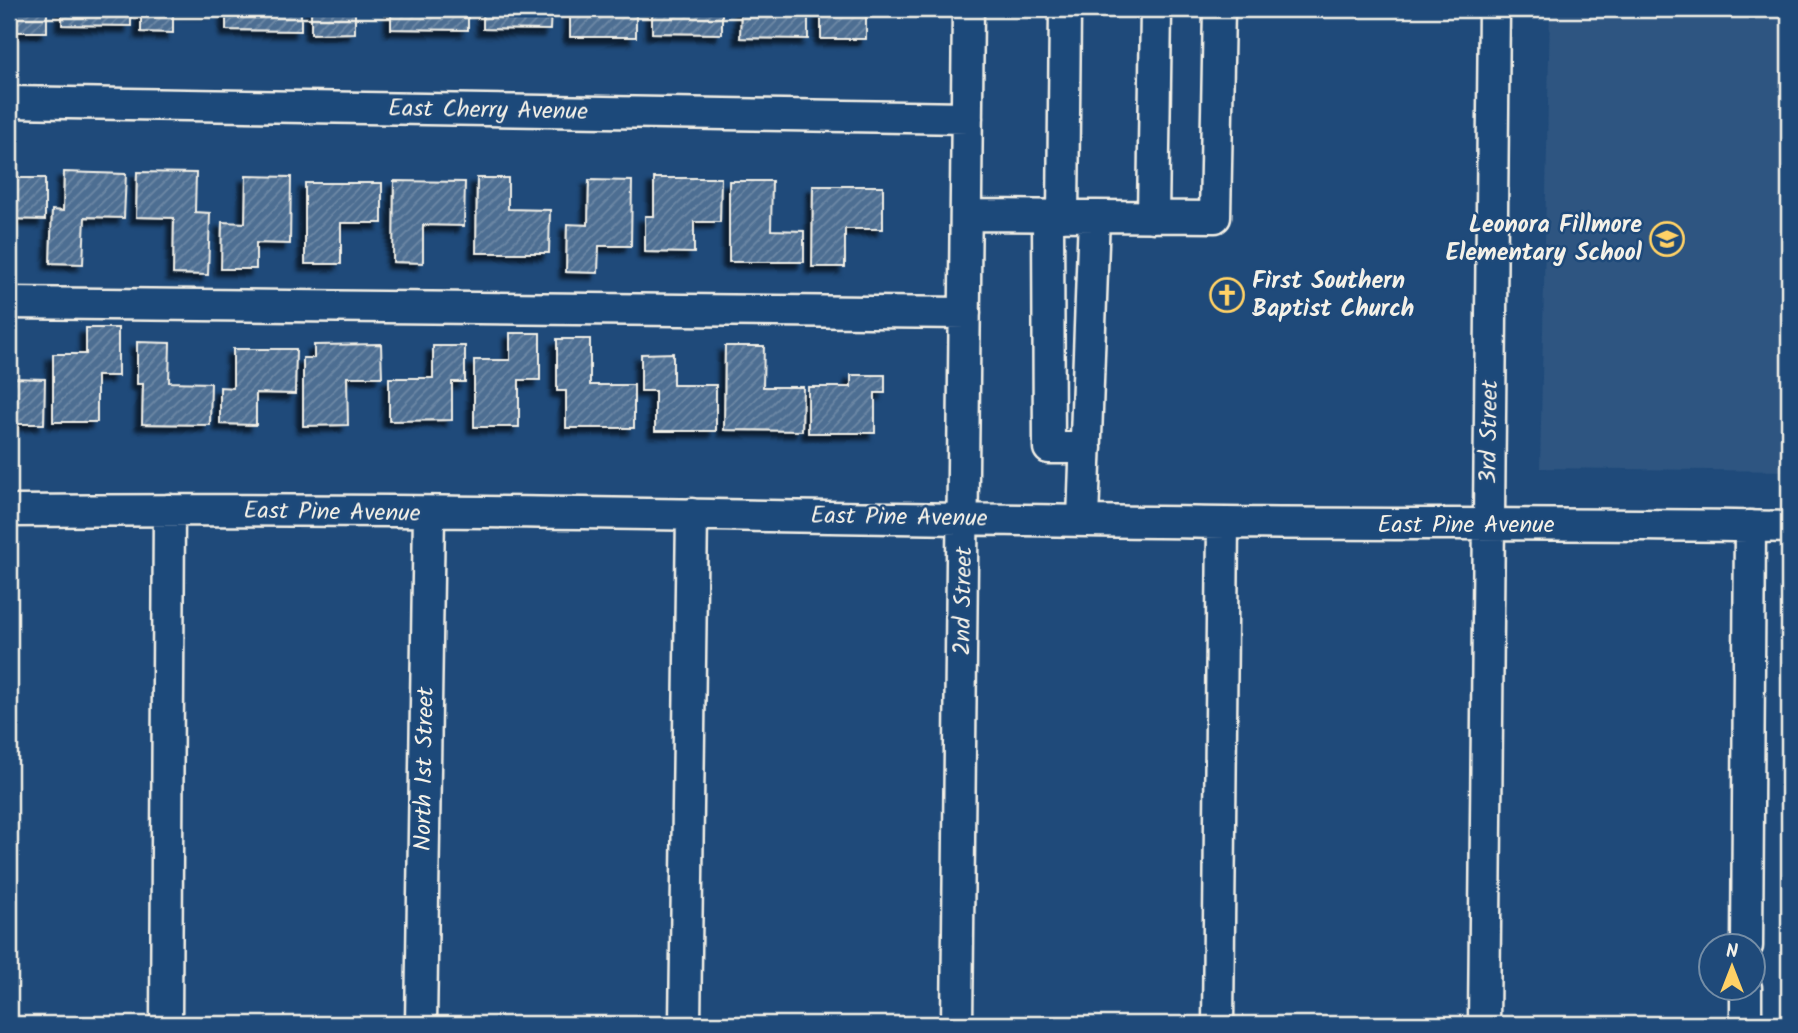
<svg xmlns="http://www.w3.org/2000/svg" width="1798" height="1033" font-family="Kalam,sans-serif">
	<defs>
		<pattern id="building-hatch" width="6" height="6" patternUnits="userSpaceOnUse" patternTransform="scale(1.75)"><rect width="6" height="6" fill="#4d6e92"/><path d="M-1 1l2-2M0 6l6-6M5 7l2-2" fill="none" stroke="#708aa6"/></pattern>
		<filter id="shadow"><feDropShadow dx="-6" dy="6" stdDeviation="2" flood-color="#0009"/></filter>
	</defs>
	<rect width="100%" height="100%" fill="#1f4a7a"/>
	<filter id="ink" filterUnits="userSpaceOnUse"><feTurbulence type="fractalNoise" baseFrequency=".0143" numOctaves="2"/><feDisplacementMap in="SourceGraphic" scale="14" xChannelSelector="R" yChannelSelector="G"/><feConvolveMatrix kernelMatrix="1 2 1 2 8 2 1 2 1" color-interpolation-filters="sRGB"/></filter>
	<g filter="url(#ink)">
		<path fill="#2d5581" d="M1550,9H1789V471L1540,468Z"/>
		<path fill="url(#building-hatch)" stroke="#f4f1e8" stroke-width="2" filter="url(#shadow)" d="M9,9H47V32H9Z
			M62,9H131V26L62,25Z
			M141,9H213V11L173,10V33L141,32Z
			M226,9H301V31L226,30Z
			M311,9H355V33L311,34Z
			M391,9H468V30L391,29Z
			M483,9H551L550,30L483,29Z
			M570,9H636V37H570Z
			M652,9H722V34L652,33Z
			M741,9H808V39L740,38Z
			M821,9H866V39H821Z
			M64,172L126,174L124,218L85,217L83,264L50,263L52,210L63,211Z
			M137,172L196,173L195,212L210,213L208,275L173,274L174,218L136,217Z
			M246,176L291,177L290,244L256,243V269H221L222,222L245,223Z
			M9,178H45V220L9,219Z
			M477,178H508V209L550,210L549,253H476Z
			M654,178H721L720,222H694V253L645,252V216H654Z
			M589,180L632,181L631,246H599L598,273L566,272L567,224L588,225Z
			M394,181L465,182L464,226L423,225V263L393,262Z
			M729,181H772L771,230L804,231V262H729Z
			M305,183H382V223H341V264H305Z
			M813,186H883V229H845V267H812Z
			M86,328H118V376H97V422H53V354H86Z
			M510,333H540V380H519V427H474V360H510Z
			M557,339H590V385H634V428H566V391H557Z
			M137,342L170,343L169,382L211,383L210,425L142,424L143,384H137Z
			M381,344L382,377H347L348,425L303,426V358H314V345Z
			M433,346H465V382H452V420L389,421V378H433Z
			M725,346H764L763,387H803L802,431L724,430Z
			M233,349H296L295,394L256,393V425L220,424V387L233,388Z
			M673,353V385H716V431H655V391H641V354Z
			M9,358H13V378L45,379L44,424H9Z
			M851,375H885V393H875V433H808V387H851Z"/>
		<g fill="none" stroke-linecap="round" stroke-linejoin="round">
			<g stroke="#f4f1e8" stroke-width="35">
				<path id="minor" d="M9,102L967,118
					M966,215L1215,217L1219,9
					M1048,216L1049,448H1086
					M1063,216L1065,9
					M1153,217L1156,9
					M9,303L965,313
					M9,511C414,507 820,518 1226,523C1413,525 1601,523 1789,527
					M1083,520L1094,216
					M1747,946L1750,526
					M166,1024L169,510
					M421,1024L429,513
					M685,1024L692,514
					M957,1024L968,9
					M1218,1024L1223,523
					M1484,1024L1494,9
					M1746,1024V988"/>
			</g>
			<use href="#minor" stroke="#1f4a7a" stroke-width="30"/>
		</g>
	</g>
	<defs>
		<g id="school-ring" transform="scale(1.75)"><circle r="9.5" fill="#1f4a7a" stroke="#ffd166" stroke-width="1.5"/><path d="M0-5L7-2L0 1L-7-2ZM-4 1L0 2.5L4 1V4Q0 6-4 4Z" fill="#ffd166"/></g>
		<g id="church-ring" transform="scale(1.75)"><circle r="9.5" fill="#1f4a7a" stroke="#ffd166" stroke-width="1.5"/><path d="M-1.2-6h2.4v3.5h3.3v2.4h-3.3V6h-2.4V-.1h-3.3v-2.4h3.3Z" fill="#ffd166"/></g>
	</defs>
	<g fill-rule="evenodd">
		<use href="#school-ring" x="1667" y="239"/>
		<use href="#church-ring" x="1227" y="295"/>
	</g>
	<g text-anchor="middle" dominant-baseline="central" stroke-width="5" stroke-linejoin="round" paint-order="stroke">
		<g font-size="24" fill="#f4f1e8" stroke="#1f4a7a">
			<text transform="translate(488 110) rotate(1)">East Cherry Avenue</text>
			<text transform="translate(1489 432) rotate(-89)">3rd Street</text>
			<text transform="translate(332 512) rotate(1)">East Pine Avenue</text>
			<text transform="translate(899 517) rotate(1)">East Pine Avenue</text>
			<text x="1466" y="525">East Pine Avenue</text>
			<text transform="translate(963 601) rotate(-89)">2nd Street</text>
			<text transform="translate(425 769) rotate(-89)">North 1st Street</text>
		</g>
		<g font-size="24" font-weight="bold" fill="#f4f1e8" stroke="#1f4a7a" text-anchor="end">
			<text x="1642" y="225">Leonora Fillmore<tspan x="1642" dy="28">Elementary School</tspan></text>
			<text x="1252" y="281" text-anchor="start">First Southern<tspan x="1252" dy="28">Baptist Church</tspan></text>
		</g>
	</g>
	<rect width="1798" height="1033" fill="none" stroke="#1f4a7a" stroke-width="35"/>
	<rect x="18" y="18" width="1763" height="998" fill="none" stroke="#f4f1e8" stroke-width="2.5" filter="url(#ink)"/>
	<g transform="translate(1732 967)"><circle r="33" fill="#1f4a7a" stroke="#748da6" stroke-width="2"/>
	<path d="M0-5L12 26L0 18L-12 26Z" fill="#ffd166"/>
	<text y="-10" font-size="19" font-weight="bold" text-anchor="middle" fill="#f4f1e8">N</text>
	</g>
</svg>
